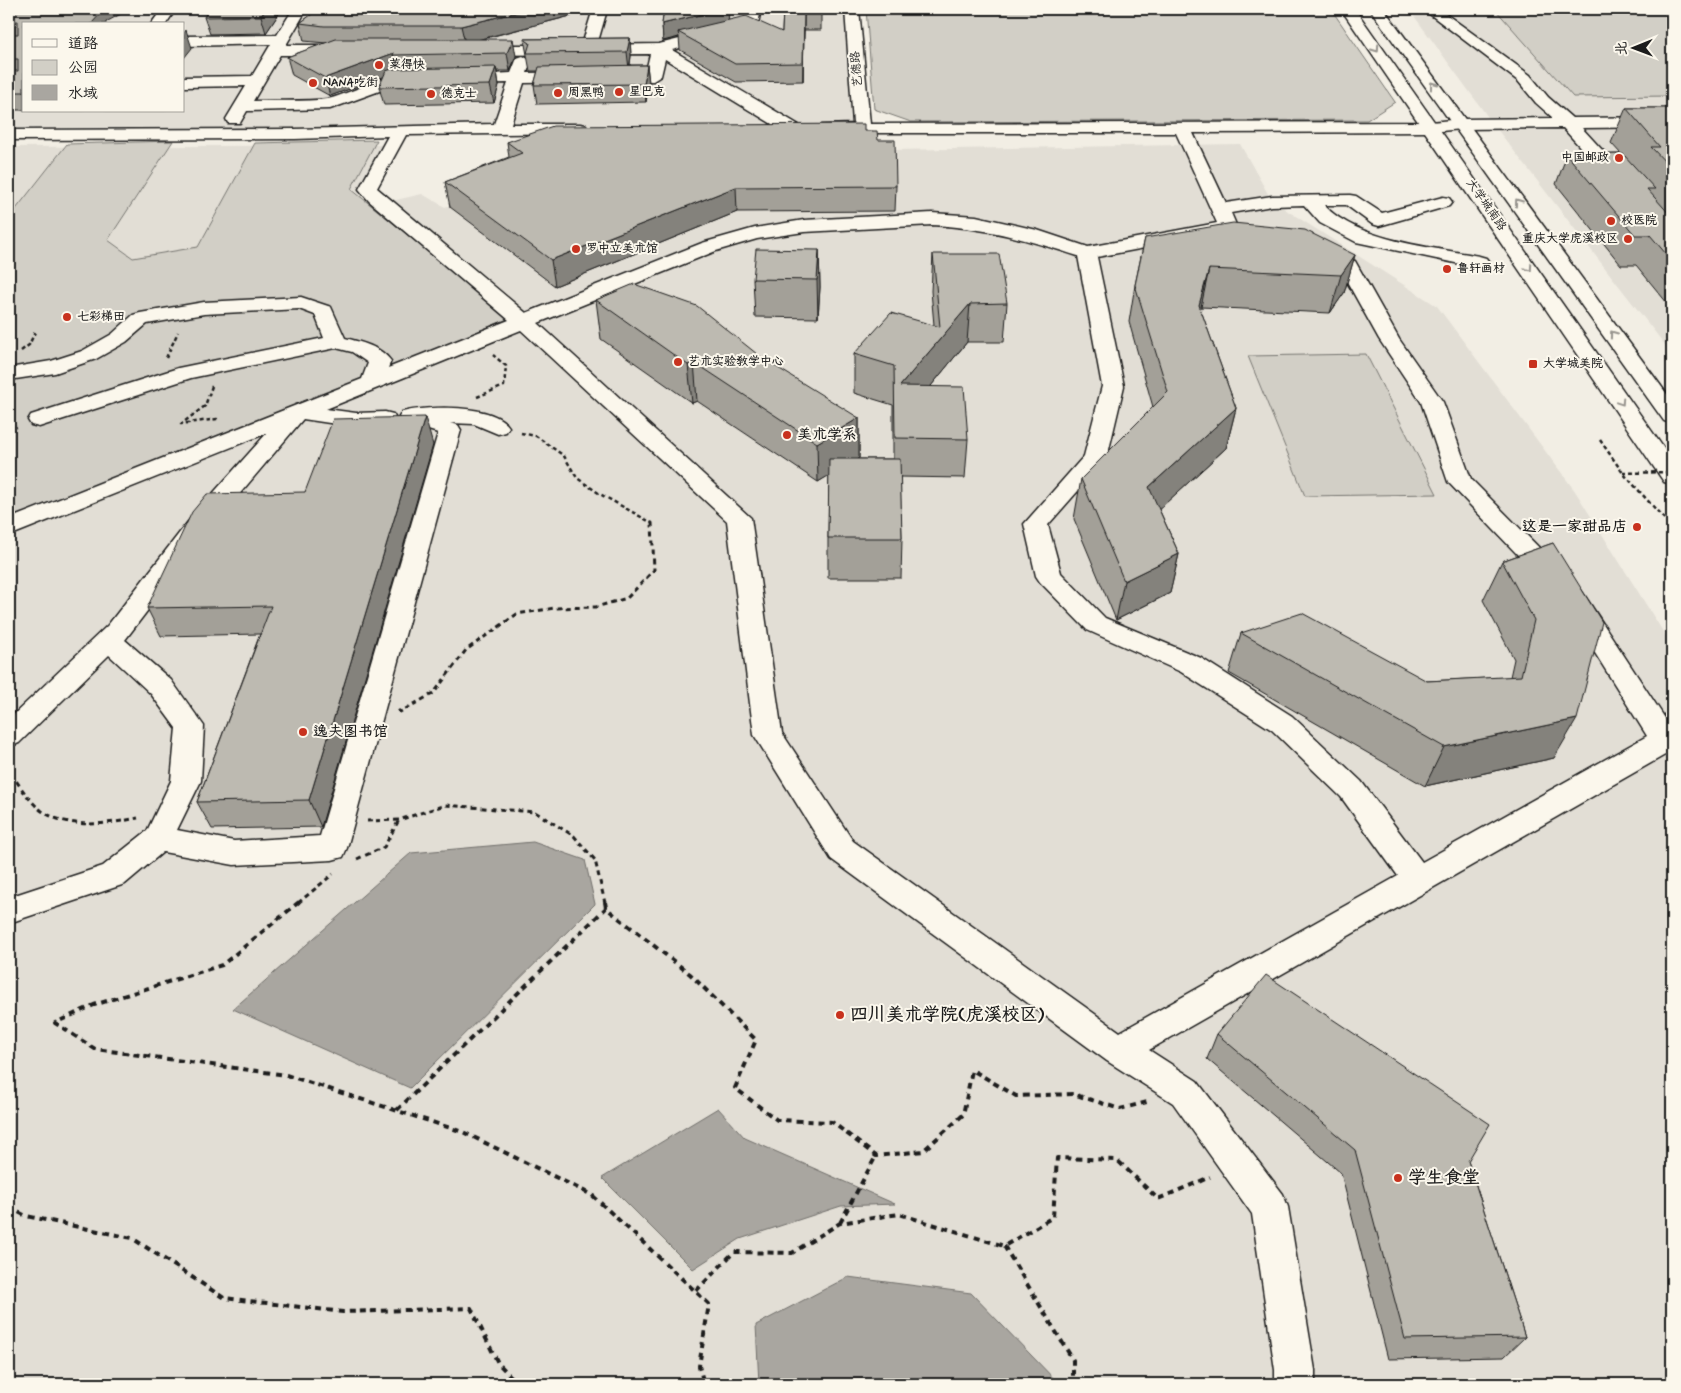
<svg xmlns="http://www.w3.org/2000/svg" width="1681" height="1393" font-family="Mynerve,'LXGW WenKai TC',sans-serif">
	<rect width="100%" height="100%" fill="#f2eee4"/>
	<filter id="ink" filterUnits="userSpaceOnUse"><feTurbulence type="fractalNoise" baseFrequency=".02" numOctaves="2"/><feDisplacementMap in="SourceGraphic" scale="10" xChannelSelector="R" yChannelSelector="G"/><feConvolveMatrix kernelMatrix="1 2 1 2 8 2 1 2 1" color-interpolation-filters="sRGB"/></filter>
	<g filter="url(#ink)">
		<path fill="#e2ded5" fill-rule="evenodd" d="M9,9H853L862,129L9,128ZM24,24H184V111H24Z
			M1409,9H1672V354L1493,124Z
			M1240,144L1272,201L1437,306L1575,491L1672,646V1384H9V147L382,145L364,184L375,197L396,200L422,194L445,207L517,178L893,150Z"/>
		<path fill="#d2cfc6" stroke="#777671" d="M866,9H1331L1395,102L1367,120L911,122L874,109Z
			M1495,9H1672V96L1573,97Z
			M377,140L351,189L510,318L9,527V218L67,144L173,141L108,240L133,258L198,247L255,143Z
			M1366,354L1437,494L1305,496L1248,356Z"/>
		<path fill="#a9a6a0" stroke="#716f6b" d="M533,842L585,860L595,904L410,1088L233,1009L411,853Z
			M718,1108L745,1138L895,1204L841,1206L740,1239L693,1269L602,1178Z
			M848,1277L971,1293L1059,1384H759L756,1325Z"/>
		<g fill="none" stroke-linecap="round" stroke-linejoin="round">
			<g stroke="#1c1c1c" stroke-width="3">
				<path id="minor" d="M162,9H176L166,24H151Z
					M293,9H307L286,45H344L352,50L344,55H280L253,101C277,100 303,102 327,99C346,97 411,59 425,79L417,84L396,85L330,109L247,111L240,123H228L226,119L246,86L184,87V77L252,76L271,44L184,46V36L277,35Z
					M593,9L607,10L597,45L659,44L745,23L747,9H761L757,29L672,50L799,125L801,129L799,133H787L665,59L661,76L653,81L524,83L511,124H580L586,125L588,129L586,133L406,135L377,188L526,313L702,243L755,228L804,220L932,213L976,216L1037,230L1088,247L1217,223L1176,133H822L820,129L822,125L853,124L845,9H859L870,124L1431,122L1461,119L1553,118L1536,103L1518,81L1423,9H1439L1530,75L1548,97L1572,118L1672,117V127L1582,128L1672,226V243L1665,241L1563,128L1461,129L1431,132L1193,133L1226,203L1272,196L1350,195L1356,196L1382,213L1443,197L1449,198L1452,202L1449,206L1379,226L1372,224L1346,205H1324C1357,241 1432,247 1479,256L1486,258L1489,262L1486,266L1479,268L1356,242L1320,223L1304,205L1272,206L1231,213L1237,227L1235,231L1097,257L1124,386L1107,458L1048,525L1061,573L1105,618L1201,658L1292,716L1361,781L1422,862L1647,736L1563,602L1448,482L1421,402L1379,339L1340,269L1310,260L1307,256L1310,252L1317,250L1355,261L1399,339L1443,402L1471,479L1581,590L1672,729V751L1149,1050L1197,1081L1283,1194L1288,1207L1315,1370V1384H1275V1370L1252,1214L1173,1103L1107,1061L831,859L754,735L727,521L521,330L326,409L356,413L385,412L393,414L396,419L393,424L356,427L303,419L209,530L125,640L171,680L204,726L201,781L177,830L234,841L320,836L438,433L402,422L399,417L402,412C426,406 493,403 509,427L506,432L498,434L474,424L450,423L458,425L461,430L347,848L343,857L332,860L234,865L163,852L125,884L9,923V897L103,866L147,831L171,781L176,728L151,694L109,655L19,743L9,747V719L108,625L191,518L267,433L9,536V519L362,379L368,363L352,352L336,348L191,378L39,427L31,425L28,420L31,415L178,368L324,338L315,315L299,309L204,314L147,324L126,342L96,359L55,373L9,380V368L51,361L82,351L112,334L133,315L140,313L204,302L301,297L331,307L345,338C361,342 381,347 391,361L388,368L509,320L369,201L359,189L388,136L295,139L9,140V130L295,129L494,124L508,83L460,84L452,79L454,76L511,73L517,58L523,56L531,61L527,73L646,71L650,54L477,55L469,50L477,45H582ZM932,225C987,228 1026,239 1078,256L1102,386L1084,456L1024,524L1036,576L1040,582L1087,630L1181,672L1272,730L1341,797L1398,876L1120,1032L853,841L782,733L751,518L538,323L716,251L757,239L804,232Z"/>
			</g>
			<g stroke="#1c1c1c" stroke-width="3">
				<path id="major" d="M1341,9H1355L1672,460V484L1664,482Z
					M1370,9H1384L1672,401V423L1664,421Z"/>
			</g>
			<path stroke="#1c1c1c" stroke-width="2.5" stroke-dasharray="4 3" stroke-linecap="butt" d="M21,351L29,345L35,332
				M166,358L178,332
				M212,386L205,406L181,424L217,419L219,421
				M477,397L504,386L506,366L493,355
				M9,429L17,427
				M521,433L536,436L564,456L577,478L600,494L652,523
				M1600,440L1623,473L1668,523"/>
			<path stroke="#1c1c1c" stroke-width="3" stroke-dasharray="5 4" stroke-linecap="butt" d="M1667,522L1672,528
				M398,710L400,712L434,693L466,650L517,614L555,608L596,607L627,598L654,570L652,523L650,522
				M9,779L14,778C23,790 30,802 42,811C70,830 107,824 138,818
				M367,821L399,820L445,805L535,812L574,836L595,860L605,903
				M357,859L384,847L399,820
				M298,903L333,874"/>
			<path stroke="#1c1c1c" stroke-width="4" stroke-dasharray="6 5" stroke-linecap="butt" d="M299,902L222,965L94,1005L55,1023L95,1049L286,1075L463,1132L592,1195L709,1304L699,1366L704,1384
				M605,902L606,908L690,974L756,1040L735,1088L777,1120L832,1122L876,1156L923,1151L963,1115L972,1070L1016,1096L1073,1094L1120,1109L1147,1102
				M397,1110L606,908
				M9,1207L26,1216L132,1238L224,1298L343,1312L471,1308L498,1363L518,1384
				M840,1223L876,1156
				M1004,1246L1073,1360V1384
				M696,1291L734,1252L792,1253L840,1223L899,1214L1004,1246L1053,1217L1057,1158L1117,1160L1158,1199L1210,1177"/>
			<use href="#minor" fill="#fbf7ec" fill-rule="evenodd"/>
			<use href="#major" fill="#fbf7ec" fill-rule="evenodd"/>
			<path stroke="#1c1c1c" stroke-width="2.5" stroke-dasharray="4 3" stroke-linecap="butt" d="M1623,473L1672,472"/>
		</g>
		<path fill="#a3a098" stroke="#1c1c1c" d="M9,9L106,22L24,24V110H9Z
			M210,9H282L266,33L210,34L204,17Z
			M319,9H592L590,11L482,39L516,56L510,71H497L499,85L494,103L384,105L379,87L384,76L330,96L292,75L287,57L326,43L304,41L300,23Z
			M664,9H729L728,20L782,32L783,9H821V30H804L803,81L736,82L680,50L679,37L663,41L662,24Z
			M630,38L631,56L630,65H647L649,83L646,102L537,104L534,85L538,71H530L524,39Z
			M1626,108H1672V309L1636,265H1621L1556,184L1567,155L1621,154L1611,143Z
			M864,131L878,140L896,186L895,211L737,212L555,286L450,207L445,182L509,157L507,142Z
			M1145,238L1355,255L1344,293L1330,313L1201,307L1200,308L1236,408L1226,448L1159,509L1179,554L1170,593L1116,620L1074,519L1081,479L1153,407L1129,322L1135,285Z
			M819,250L820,287L818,318L755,317L753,279Z
			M933,254L1007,303L1004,342H967L930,387L968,439L965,478L900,477L902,538L901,578H828V538L829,475L818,482L697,401L692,403L601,339L596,300L859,418V458L857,459H893V405L854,393V354L934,325L931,291Z
			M433,445L321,827L212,829L197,802L260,634L161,636L147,608L305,492Z
			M1553,543L1554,758L1425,786L1229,673L1241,633L1427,681L1510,677L1514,659L1483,600L1502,561Z
			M1217,1034L1468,1161L1525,1337L1504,1357L1388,1359L1341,1173L1207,1059Z"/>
		<path fill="#84827c" stroke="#1c1c1c" d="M91,9H130L106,22V24H90L85,12Z
			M266,9H282L266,33L261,16Z
			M530,9H592L590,11L465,43L461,26Z
			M724,9H729L728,25L678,32L679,37L663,41L662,24Z
			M804,13V30L803,81V63Z
			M186,30L192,48L184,58V33Z
			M630,38L631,56L629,69L627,52Z
			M513,39L516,56L510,71L507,53Z
			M394,53L393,55L397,72L330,96L325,78Z
			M647,65L649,83L646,102L644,84Z
			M496,67L499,85L494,103L490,85Z
			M9,149L13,158L9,162Z
			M736,187L737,212L555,286L551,260Z
			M819,250L820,287L818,318L817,280Z
			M1355,255L1344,293L1330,313L1341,275Z
			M1209,269L1201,307L1191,343L1199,305Z
			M970,304L967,342L899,425L900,386Z
			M694,362L697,401L692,403L688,365Z
			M1236,408L1226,448L1141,526L1149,487Z
			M425,417L433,445L321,827L309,800Z
			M859,418V458L818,482L817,443Z
			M1179,554L1170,593L1116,620L1124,581Z
			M1577,719L1554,758L1425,786L1444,747Z"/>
		<path fill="#bdbab1" stroke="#1c1c1c" d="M9,9H91L85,12H102L91,24H24V92H9V71H18V59H9V34H18V21L9,22Z
			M210,9H266L261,16L204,17Z
			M319,9H530L461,26H324L300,23Z
			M664,9H724L662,24Z
			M783,9H821V13H804L803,63L735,64L678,32L746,16L782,32Z
			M630,38L627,52L527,53L530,43L524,39Z
			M336,39H513L507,53L393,55L394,53L325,78L287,57Z
			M647,65L644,84L534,85L539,67Z
			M496,67L490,85L379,87L386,71L392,69Z
			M1626,108H1672V169L1651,147H1660Z
			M864,124V131H877L878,140H895L896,186L736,187L551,260L445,182L522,153L507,142L553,126Z
			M1623,154L1655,189H1647L1672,217V261L1650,235H1635L1567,155Z
			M1233,223L1305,230L1355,255L1341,275L1209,269L1199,305L1236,408L1149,487L1179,554L1124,581L1081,479L1168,392L1135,285L1145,238Z
			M756,249L819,250L817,280L753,279Z
			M933,254H999L1007,303L970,304L900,386L964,387L968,439L895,438L894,366L854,354L891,313L940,327Z
			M634,284L697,306L762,358L859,418L817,443L694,362L688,365L596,300Z
			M425,417L309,800L197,802L271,606L147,608L192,512L207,494L305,492L333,419Z
			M829,459H900L902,538H828Z
			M1553,543L1602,622L1577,719L1444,747L1241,633L1302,613L1427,681L1521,676L1534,620L1502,561Z
			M1266,975L1490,1124L1468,1161L1525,1337L1405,1339L1355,1150L1217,1034Z"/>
		<defs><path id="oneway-chevron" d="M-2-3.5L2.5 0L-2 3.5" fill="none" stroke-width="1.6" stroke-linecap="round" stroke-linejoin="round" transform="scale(1.25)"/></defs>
		<g stroke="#97948e">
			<use href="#oneway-chevron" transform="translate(1376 49) rotate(55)"/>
			<use href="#oneway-chevron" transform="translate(1433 85) rotate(-126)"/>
			<use href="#oneway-chevron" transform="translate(1518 202) rotate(-126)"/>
			<use href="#oneway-chevron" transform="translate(1529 268) rotate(56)"/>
			<use href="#oneway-chevron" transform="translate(1613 334) rotate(-126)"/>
			<use href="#oneway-chevron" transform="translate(1621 402) rotate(56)"/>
		</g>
	</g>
	<g fill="#c8321e" stroke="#fbf7ec" stroke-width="2">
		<circle cx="379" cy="65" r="5"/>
		<circle cx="313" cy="83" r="5"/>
		<circle cx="619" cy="92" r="5"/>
		<circle cx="558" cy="93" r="5"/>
		<circle cx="431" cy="94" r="5"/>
		<circle cx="1619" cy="158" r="5"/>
		<circle cx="1611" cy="221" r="5"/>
		<circle cx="1628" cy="239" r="5"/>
		<circle cx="576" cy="249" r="5"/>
		<circle cx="1447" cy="269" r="5"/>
		<circle cx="67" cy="317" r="5"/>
		<circle cx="678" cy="362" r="5"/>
		<rect x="1528" y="359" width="10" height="10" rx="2.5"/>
		<circle cx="787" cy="435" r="5"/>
		<circle cx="1637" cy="527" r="5"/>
		<circle cx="303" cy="732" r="5"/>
		<circle cx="840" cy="1015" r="5"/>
		<circle cx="1398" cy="1178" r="5"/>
	</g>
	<g text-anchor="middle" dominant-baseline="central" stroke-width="4" stroke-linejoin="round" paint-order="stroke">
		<g font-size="12" font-weight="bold" fill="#1c1c1c" stroke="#fbf7ec" text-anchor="start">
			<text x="389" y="65">莱得快</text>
			<text x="323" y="83">NANA吃街</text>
			<text x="629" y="92">星巴克</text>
			<text x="568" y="93">周黑鸭</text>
			<text x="441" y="94">德克士</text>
			<text x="1609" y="158" text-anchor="end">中国邮政</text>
			<text x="1621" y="221">校医院</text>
			<text x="1618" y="239" text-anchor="end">重庆大学虎溪校区</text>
			<text x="586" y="249">罗中立美术馆</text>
			<text x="1457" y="269">鲁轩画材</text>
			<text x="77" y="317">七彩梯田</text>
			<text x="688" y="362">艺术实验教学中心</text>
			<text x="1543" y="364">大学城美院</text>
		</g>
		<g font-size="12" fill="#1c1c1c" stroke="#fbf7ec">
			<text transform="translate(857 69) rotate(-95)">艺德路</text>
			<text transform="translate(1486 205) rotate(55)">大学城南路</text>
		</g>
		<g font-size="15" font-weight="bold" fill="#1c1c1c" stroke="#fbf7ec" text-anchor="start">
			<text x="797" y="435">美术学系</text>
			<text x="1627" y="527" text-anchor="end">这是一家甜品店</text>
			<text x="313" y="732">逸夫图书馆</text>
		</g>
		<g font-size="18" font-weight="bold" fill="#1c1c1c" stroke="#fbf7ec" text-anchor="start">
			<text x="850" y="1015">四川美术学院(虎溪校区)</text>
			<text x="1408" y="1178">学生食堂</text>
		</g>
	</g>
	<rect width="1681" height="1393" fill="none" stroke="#fbf7ec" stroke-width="30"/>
	<rect x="15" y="15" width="1651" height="1363" fill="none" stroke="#1c1c1c" stroke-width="2" filter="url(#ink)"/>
	<rect x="22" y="22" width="162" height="90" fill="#fbf7ec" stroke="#a29f99"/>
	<rect x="32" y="39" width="25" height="8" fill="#fbf7ec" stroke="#a29f99"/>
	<text x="68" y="48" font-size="15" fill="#1c1c1c">道路</text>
	<rect x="32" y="60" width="25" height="15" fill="#d2cfc6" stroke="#a29f99"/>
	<text x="68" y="72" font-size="15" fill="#1c1c1c">公园</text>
	<rect x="32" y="85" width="25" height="15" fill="#a9a6a0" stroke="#a29f99"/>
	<text x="68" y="98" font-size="15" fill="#1c1c1c">水域</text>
	<g transform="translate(1634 48) rotate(269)" stroke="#fbf7ec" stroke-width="4" paint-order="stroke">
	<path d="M0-4L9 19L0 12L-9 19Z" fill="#1c1c1c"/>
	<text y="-8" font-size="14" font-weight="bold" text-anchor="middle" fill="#1c1c1c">北</text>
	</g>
</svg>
